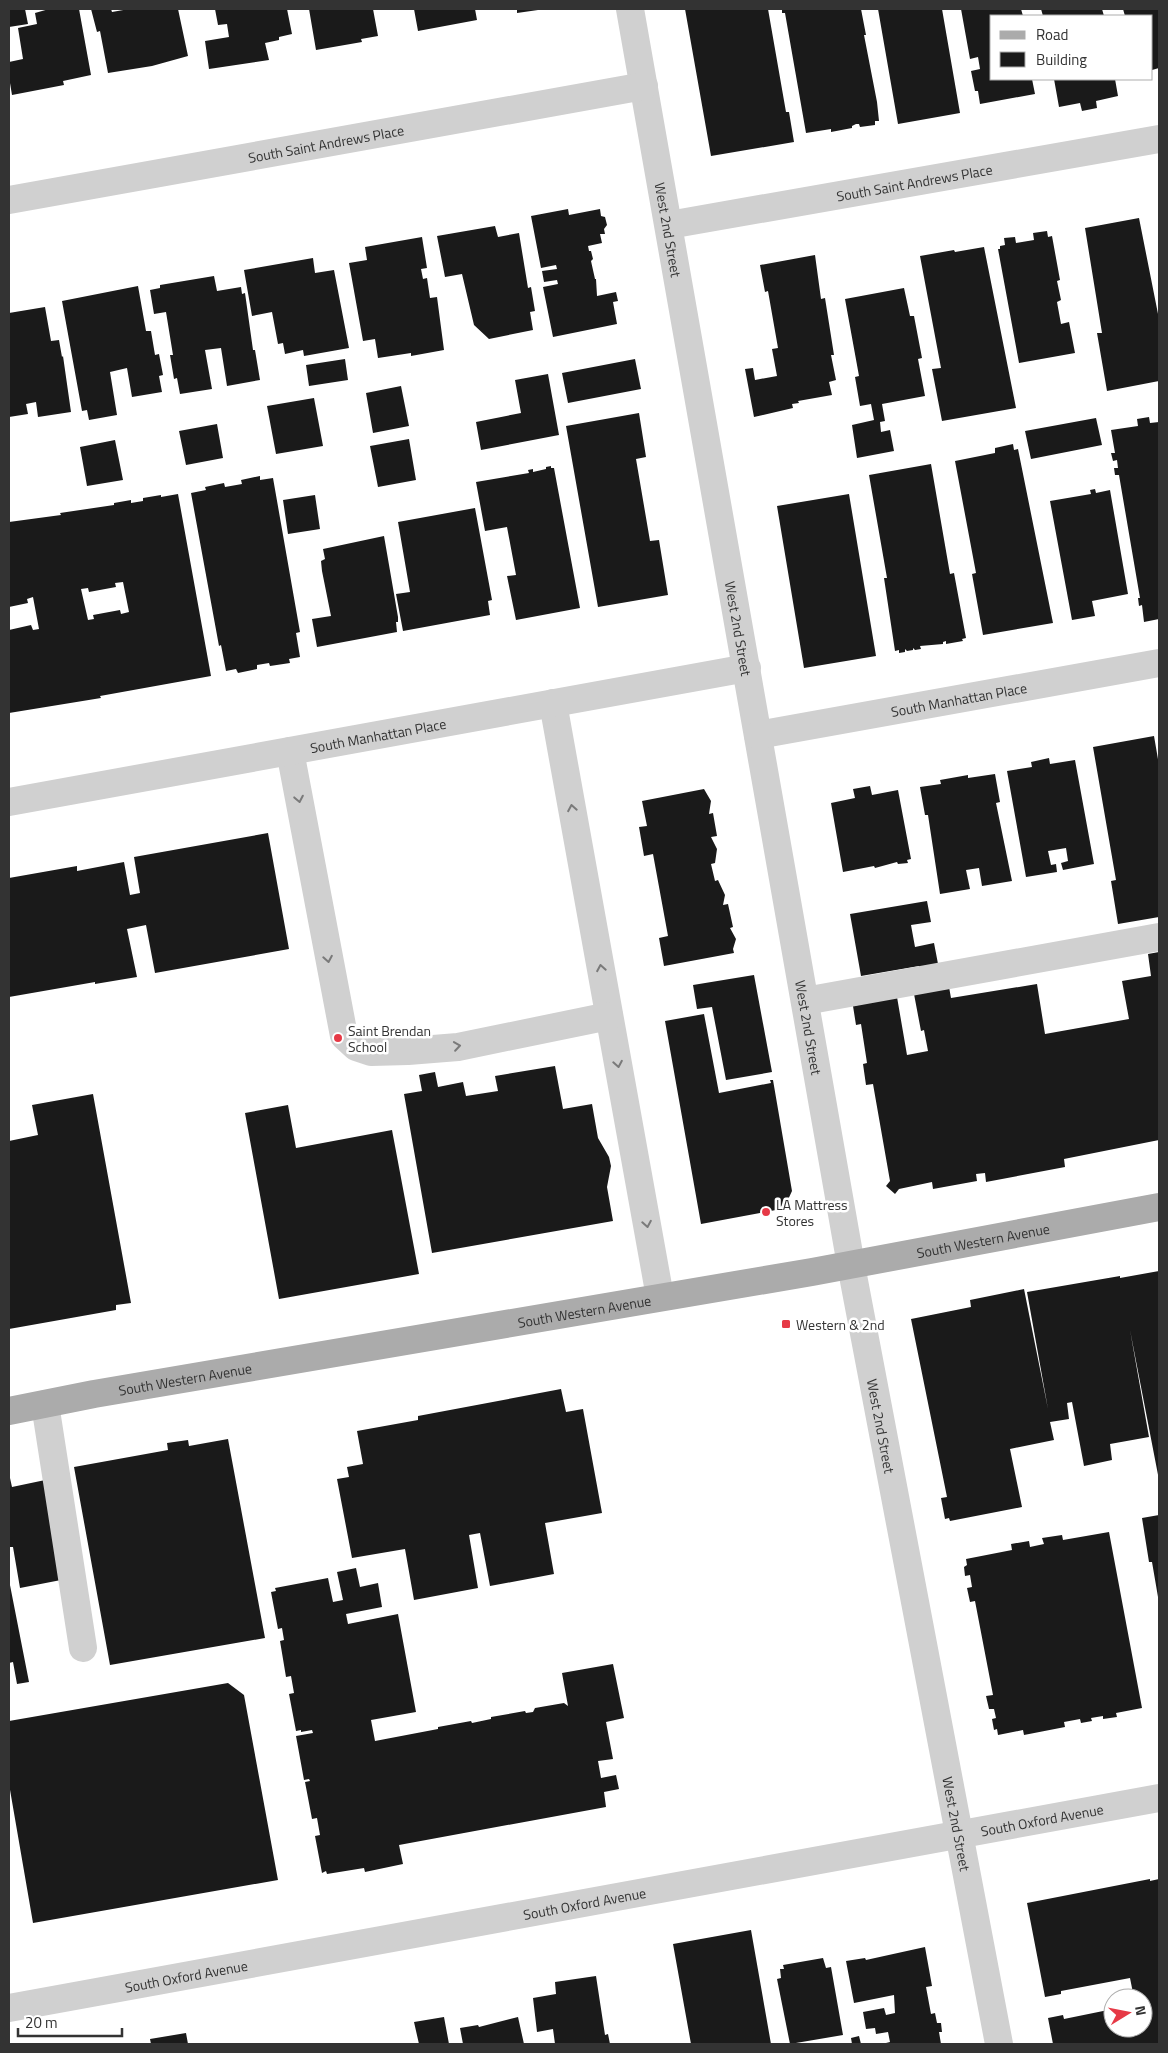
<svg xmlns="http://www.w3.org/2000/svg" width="1168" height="2053" font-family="'Titillium Web',sans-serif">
	<rect width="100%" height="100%" fill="#fff"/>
	<path fill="#1a1a1a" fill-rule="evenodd" d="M9,9H25L28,24L9,27Z
		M49,9H79L91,75L63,81L64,85L12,95L9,77V62L23,59L18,28L37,24L35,13Z
		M91,9H111L112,12L129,9H178L188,56L152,66L108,73L100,31L97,32Z
		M215,9H287L292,34L279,37V40L265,43L269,60L209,69L205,41L229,37L227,24L218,25Z
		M309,9H373L378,36L361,39L362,42L316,50Z
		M414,9H475L477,20L418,31Z
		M517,9H538V10L517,13Z
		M685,9H768L786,112H789L794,142L711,156Z
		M782,9H861L866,35H864L877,102L879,121H875V125L860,127L859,124H856L852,126V128L831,132V129L806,133L785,13H782Z
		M878,9H942L960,113L898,124Z
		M961,9H1021L1023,16H992V79H1032L1035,94L980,104L978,91H975L971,71L980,69L978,57L970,59Z
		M1041,9H1102L1104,16H1043Z
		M1123,9H1159V68L1152,70V16H1125Z
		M1054,79H1115L1118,96L1096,101L1097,108L1082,111L1080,103L1059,107Z
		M568,209L569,215L600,209L601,216L605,217L607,225L604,229L605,234H600L602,243L588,246L589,251H591L593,259L591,261L595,279H596L597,296L616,292L618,301L613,302L617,324L553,337L543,287L558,284L557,280L544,282L542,271L557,269L556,265L541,268L531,216Z
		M1139,218L1159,319V381L1107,391L1097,333H1102L1085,228Z
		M495,226L498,237L519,233L528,288L531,287L535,311L530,312L533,330L489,339L474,325L462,274L445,277L437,236Z
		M1047,231L1048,237L1052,236L1060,280L1057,281L1061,300L1057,302L1061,324L1069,322L1075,353L1019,363L998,249H1000V246L1005,245L1004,238L1015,237L1016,243L1034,240L1033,233Z
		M422,237L427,268L421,269L423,279L427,278L430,298L437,297L444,350L411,356V353L378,358L375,339L363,341L349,263L367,260L365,247Z
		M984,247L1016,408L942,421L932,369L941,368L920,256L954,250L955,252Z
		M815,255L821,299L825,298L834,355H831L836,380L829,382L832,395L798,401L799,403L792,404L793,408L754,417L745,369L753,368L755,380L777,376L772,349L778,348L768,291L765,292L760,265Z
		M313,258L315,273L334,270L349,348L304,356L303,350L285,354L283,343L278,344L272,312L252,316L244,270Z
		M214,276L217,291L241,287L242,294L245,293L253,350H255L260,380L227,386L221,348L205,350L212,389L180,394L177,378L174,379L170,355H173L166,312L154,314L150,290L160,288V285Z
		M138,286L146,331H151L155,355L159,354L163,375L159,376L162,392L132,397L127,368L110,372L117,415L89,420L87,410L82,411L62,301Z
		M904,288L910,316H914L922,358L918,359L925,396L882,404L885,421L880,422L881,432L890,430L894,451L857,458L852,425L874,420L871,404L860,406L855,377L859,376L845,299Z
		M45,307L51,341L59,340L62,357L63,356L71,412L38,417L36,402L26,404L28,414L9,417V313Z
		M345,359L348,380L309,386L306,365Z
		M635,359L641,389L568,403L562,373Z
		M548,374L559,435L481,450L476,422L521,413L515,380Z
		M401,386L409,426L373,433L366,393Z
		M314,398L323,446L276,454L267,406Z
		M639,413L646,457L636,459L650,541L659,540L668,595L598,607L566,426Z
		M1149,417L1150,423L1159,422V619L1144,622L1142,605L1139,606L1138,598H1140L1119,475H1115L1114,468H1118L1117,460L1113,461L1111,453H1115L1111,430L1138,426L1137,419Z
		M1096,418L1102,445L1031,459L1025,431Z
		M217,424L223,458L186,465L179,431Z
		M409,439L416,480L378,487L370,446Z
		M115,440L123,480L87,486L80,447Z
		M1013,444L1014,450L1018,449L1053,623L983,635L972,574L976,573L955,461L995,453V448Z
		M931,464L950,574L954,573L966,638L962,639L963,641L946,644V641L943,642V644L920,646L921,649L915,650L913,648V650L907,651L905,649V652L899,653V650L895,651L884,578H887L869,475Z
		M551,466V468H554L580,608L516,620L507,576L516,575L507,527L485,531L476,482L529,473L528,470L533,469V472L546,469V467Z
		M260,476V480L273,478L300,632L296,633L300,657L289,659L290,663L270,666L269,663L257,665V669L238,673L236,669L226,671L221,645L219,646L191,493L206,490L205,487L224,483L225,487L242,484L241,480Z
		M1095,489L1096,493L1110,490L1128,594L1092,601L1095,616L1072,620L1050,501L1091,494L1090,490Z
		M178,494L211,676L100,696L101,698L9,713V630L31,625L33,630L39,629L33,597L27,599L28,603L9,607V522L61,515L60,513L114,505V503L131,500V503L143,501V498L161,495V497ZM123,582L129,612L121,614L120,610L93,615L94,619L88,620L81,589L88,588L89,592L116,587L115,583Z
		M849,494L876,656L804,668L777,506Z
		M315,495L320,529L288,534L283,500Z
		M475,508L492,600L488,601L490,615L403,631L396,594L410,592L398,522Z
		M384,536L398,617V622H396L397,632L317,647L312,619L331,616L322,571L321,561L325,559L323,549Z
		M1154,736L1159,765V917L1118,924L1111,881L1116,880L1093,747Z
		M1049,758L1050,764L1075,760L1094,864L1063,870L1061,863L1068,861L1066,848L1048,851L1051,865L1056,864L1057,872L1026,877L1007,771L1032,767L1031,762Z
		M995,774L1000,802L996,803L1012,881L982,886L979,868L966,870L970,889L940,894L928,815H925L920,787L941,784L940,780L968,775V778Z
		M870,786L872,795L898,790L911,859L907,860L908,863L898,864L897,862L875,868L874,866L843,872L831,803L855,798L853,789Z
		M704,789L711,801L709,814L713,813L717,836L711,837L717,849L715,863L711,864L715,881L718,880L725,895L723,905L728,904L733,927L730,928L736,939L733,949L734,953L664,966L659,938L668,936L653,854L644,856L639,827L647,826L642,801Z
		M268,833L289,949L155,973L146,925L127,929L137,977L95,984V982L9,997V878L77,866V871L124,862L130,895L140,893L134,857Z
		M927,901L931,922L911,925L915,947L934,943L939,969L920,972L919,966L861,976L850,914Z
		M1159,952V1140L1064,1159L1065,1167L986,1182L985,1173L976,1174L977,1181L933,1189L932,1182L899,1189L895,1194L886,1186L890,1181L873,1084L866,1085L863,1064L867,1063L861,1024L856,1025L853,1006L897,997L907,1055L928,1051L924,1030L921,1031L914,994L949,987L951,998L1037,984L1045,1034L1129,1019L1122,981L1151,976L1148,954Z
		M754,975L772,1072L726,1080L712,1007L697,1009L693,985Z
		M704,1014L719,1093L771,1083L770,1080H773L792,1191L786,1204L776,1210L701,1224L665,1021Z
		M555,1066L563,1109L592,1104L598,1138L609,1157L611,1166L607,1187L613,1221L432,1253L404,1094L422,1091L419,1075L435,1072L438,1087L463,1082L466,1096L498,1091L495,1076Z
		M93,1094L131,1303L116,1305V1310L9,1329V1141L38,1135L32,1105Z
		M288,1105L296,1148L392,1130L419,1274L279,1299L245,1113Z
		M1159,1271V1480L1130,1330L1149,1437L1110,1444L1112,1460L1084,1466L1072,1402L1067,1403L1069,1419L1050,1422L1054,1440L1010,1449L1022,1507L950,1521L949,1518L945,1519L941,1498L947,1497L911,1319L971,1307L970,1300L1024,1289L1048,1409L1027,1292L1120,1276V1278Z
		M561,1389L566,1412L583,1409L602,1513L545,1523L554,1574L490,1586L480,1533L469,1535L478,1588L414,1600L405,1549L352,1558L337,1479L349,1477L347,1467L363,1464L357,1431L418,1420V1416Z
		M228,1439L265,1638L110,1665L74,1467L168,1450L167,1443L188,1440L189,1446Z
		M9,1478H10L12,1487L50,1479L61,1580L20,1588L13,1547H9Z
		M1159,1515V1597H1158L1152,1562H1149L1142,1518Z
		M1109,1532L1142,1708L1116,1713L1117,1717L1103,1719V1716L1091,1718L1092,1721L1081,1723L1080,1719L1064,1722L1065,1727L1024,1735L1023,1730L998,1735L997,1729L994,1730L992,1719L996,1718L994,1709H989L986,1696L993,1695L975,1601L970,1602L967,1588L972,1587L970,1575L965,1576L964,1567L967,1565L966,1559L1012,1550L1011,1544L1029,1541L1030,1547L1044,1544L1042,1538L1062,1535L1063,1540Z
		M356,1568L360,1587L378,1583L382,1607L346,1614L348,1624L398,1614L416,1712L371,1720L375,1741L438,1729V1727L471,1721L472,1723L491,1719V1717L525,1711L526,1713L533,1712L535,1708L564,1703L568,1706L562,1673L613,1664L624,1718L606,1722L613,1759L598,1761L601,1778L616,1775L619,1789L604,1792L606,1807L399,1845L403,1864L365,1872L364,1868L327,1874L326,1871L322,1873L315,1836L320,1835L317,1818L312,1819L305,1782L310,1781L309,1779L304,1780L296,1736L313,1733L312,1730L301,1732V1730L296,1731L289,1694L294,1693L291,1676L286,1677L280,1641L284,1640L282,1628L278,1629L271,1592L276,1591L275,1588L328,1578L333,1602L343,1600L337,1572Z
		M9,1580L29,1682L17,1684L13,1662L9,1663Z
		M228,1683L244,1695L278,1880L33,1923L9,1784V1721Z
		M1150,1879V1881L1159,1879V2044H1053L1048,2018L1063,2015L1064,2019L1113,2009V2028H1143V1998H1134L1130,1978L1061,1991V1994L1045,1997L1027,1903Z
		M751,1930L771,2044H691L673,1944Z
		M925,1947L932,1986L926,1987L931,2014L935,2013L937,2023H941L942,2032H939L941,2044H882L890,2042L888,2032L876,2034L875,2028L866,2029L863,2012L884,2008L886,2015L895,2013L894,1995L854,2003L846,1961L865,1958L866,1960Z
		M823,1958L826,1968L831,1967L843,2035L790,2044L777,1979L781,1978L780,1969H784L783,1965Z
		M596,1976L605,2035L608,2034L610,2044H555L553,2029L537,2032L533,1998L556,1994L555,1982Z
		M444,2017L449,2044H419L414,2022Z
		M518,2017L524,2044H463L460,2028L478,2025L479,2027Z
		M186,2033L188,2044H151L150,2039Z
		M859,2036L861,2044H852L851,2038Z"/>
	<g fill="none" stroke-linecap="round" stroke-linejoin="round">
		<g stroke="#d0d0d0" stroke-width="28">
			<path id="s1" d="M630,9L851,1265L999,2044"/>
			<path id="s2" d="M9,200L644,86"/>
			<path id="s3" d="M669,225L1159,139"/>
			<path d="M553,703L660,1297"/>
			<path id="s4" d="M758,735L1159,663"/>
			<path d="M290,751L344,1036L356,1047L371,1052L408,1051L458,1047L609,1016"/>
			<path id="s5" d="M9,802L747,668"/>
			<path d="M805,1001L1159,937"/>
			<path d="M45,1404L83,1648"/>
			<path id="s6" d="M9,2008L1159,1798"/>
		</g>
		<path stroke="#ababab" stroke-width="28" id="s7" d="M9,1411L94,1394L812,1272L1159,1207"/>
	</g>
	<defs><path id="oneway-chevron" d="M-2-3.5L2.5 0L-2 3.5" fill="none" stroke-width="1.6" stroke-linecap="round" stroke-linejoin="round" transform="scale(1.25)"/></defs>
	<g stroke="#7a7a7a">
		<use href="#oneway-chevron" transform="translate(299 799) rotate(79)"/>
		<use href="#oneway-chevron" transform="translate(572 808) rotate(-100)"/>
		<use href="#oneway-chevron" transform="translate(328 959) rotate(80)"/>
		<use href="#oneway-chevron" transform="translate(601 968) rotate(-100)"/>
		<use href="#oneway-chevron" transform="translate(457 1046) rotate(-8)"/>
		<use href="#oneway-chevron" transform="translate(618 1064) rotate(80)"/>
		<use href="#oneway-chevron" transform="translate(647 1224) rotate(80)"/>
	</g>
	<g fill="#e63946" stroke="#fff" stroke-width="2">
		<circle cx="338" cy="1038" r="5"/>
		<circle cx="766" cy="1212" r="5"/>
		<rect x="781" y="1319" width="10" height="10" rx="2.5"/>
	</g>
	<g text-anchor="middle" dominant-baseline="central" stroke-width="5" stroke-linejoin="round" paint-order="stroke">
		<g font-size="14" fill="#333" stroke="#fff">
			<text stroke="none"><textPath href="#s2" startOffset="322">South Saint Andrews Place</textPath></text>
			<text stroke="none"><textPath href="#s3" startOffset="249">South Saint Andrews Place</textPath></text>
			<text stroke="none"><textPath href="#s1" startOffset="224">West 2nd Street</textPath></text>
			<text stroke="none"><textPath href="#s1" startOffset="629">West 2nd Street</textPath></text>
			<text stroke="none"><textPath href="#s4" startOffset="204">South Manhattan Place</textPath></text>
			<text stroke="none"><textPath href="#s5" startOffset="375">South Manhattan Place</textPath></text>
			<text stroke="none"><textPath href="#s1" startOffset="1034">West 2nd Street</textPath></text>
			<text stroke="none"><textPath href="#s7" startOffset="989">South Western Avenue</textPath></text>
			<text stroke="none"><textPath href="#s7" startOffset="584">South Western Avenue</textPath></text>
			<text stroke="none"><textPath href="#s7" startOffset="179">South Western Avenue</textPath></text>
			<text stroke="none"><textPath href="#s1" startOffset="1439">West 2nd Street</textPath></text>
			<text stroke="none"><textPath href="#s6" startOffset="1050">South Oxford Avenue</textPath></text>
			<text stroke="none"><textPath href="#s1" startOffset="1844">West 2nd Street</textPath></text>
			<text stroke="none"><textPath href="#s6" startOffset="585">South Oxford Avenue</textPath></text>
			<text stroke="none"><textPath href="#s6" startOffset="180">South Oxford Avenue</textPath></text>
		</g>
		<g font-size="14" fill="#333" stroke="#fff" text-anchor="start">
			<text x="348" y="1030">Saint Brendan<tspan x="348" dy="16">School</tspan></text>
			<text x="776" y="1204">LA Mattress<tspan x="776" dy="16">Stores</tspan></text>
			<text x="796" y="1324">Western &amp; 2nd</text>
		</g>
	</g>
	<rect width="1168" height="2053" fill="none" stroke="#333333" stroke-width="20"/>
	<rect x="990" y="15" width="162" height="65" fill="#ffffff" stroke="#adadad"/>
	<rect x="1000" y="31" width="25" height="8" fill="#ababab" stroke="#adadad"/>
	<text x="1036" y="40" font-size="15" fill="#333333">Road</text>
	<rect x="1000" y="52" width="25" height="15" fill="#1a1a1a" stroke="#adadad"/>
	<text x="1036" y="65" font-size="15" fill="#333333">Building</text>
	<g transform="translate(1128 2013) rotate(80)"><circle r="24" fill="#ffffff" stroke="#adadad"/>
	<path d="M0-4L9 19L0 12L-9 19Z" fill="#e63946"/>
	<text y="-8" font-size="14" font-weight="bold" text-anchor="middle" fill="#333333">N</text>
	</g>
	<path d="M18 2028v8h104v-8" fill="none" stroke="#333333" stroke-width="2.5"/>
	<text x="25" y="2028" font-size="15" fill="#333333" stroke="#ffffff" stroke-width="4" paint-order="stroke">20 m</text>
</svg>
